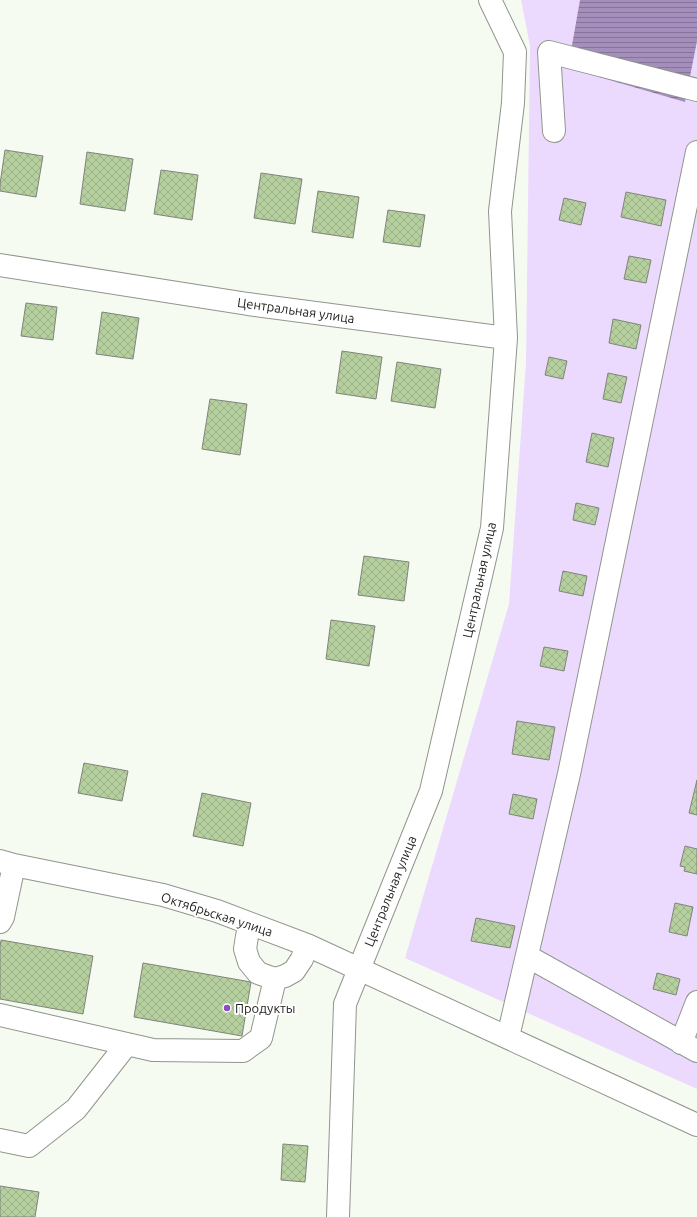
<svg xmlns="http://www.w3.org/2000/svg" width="697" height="1217" font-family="Ubuntu,sans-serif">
	<defs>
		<pattern id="water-rules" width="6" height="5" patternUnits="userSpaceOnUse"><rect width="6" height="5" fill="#a48ebb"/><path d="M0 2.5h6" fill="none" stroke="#857498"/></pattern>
		<pattern id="building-cross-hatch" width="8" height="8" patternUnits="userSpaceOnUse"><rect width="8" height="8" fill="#b6cf9e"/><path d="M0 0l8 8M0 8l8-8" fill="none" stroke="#9cb288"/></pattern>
	</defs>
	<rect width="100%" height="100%" fill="#f6fbf2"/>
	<path fill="#ecdafe" d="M521,0H697V1089L405,958L509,604L526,362L530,46Z"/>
	<path fill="url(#water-rules)" d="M580,0H697V41L685,102L568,68Z"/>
	<path fill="url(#building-cross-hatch)" stroke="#7f847c" d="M5,150L43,156L36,197L0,191V184Z
		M87,152L133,159L125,211L80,204Z
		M161,170L198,175L192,220L154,214Z
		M261,173L302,179L295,224L254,218Z
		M318,191L359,197L353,238L312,232Z
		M626,192L666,200L661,226L621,217Z
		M564,198L586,203L581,225L559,220Z
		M388,210L425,215L420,247L383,242Z
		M629,256L651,260L646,283L624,279Z
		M26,303L57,307L53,340L21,336Z
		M102,312L139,318L133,359L96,354Z
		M613,319L641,325L636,349L609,343Z
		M342,351L382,357L376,399L336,393Z
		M549,357L567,361L563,379L545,375Z
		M397,362L441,369L435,408L391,401Z
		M608,373L627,377L621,403L603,399Z
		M210,399L247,404L240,455L202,449Z
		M592,433L614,438L608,467L586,462Z
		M576,503L599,508L595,525L573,520Z
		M364,556L409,562L404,601L358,595Z
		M563,571L587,576L583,596L559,591Z
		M331,620L375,626L369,666L326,659Z
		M544,647L568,651L564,671L540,666Z
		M517,721L555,727L549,760L512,754Z
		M84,763L128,771L122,801L78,793Z
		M697,780V815L689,813Z
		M202,793L251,803L243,846L193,836Z
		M513,794L537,799L533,819L509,814Z
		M685,846L697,849V874L684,871L685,867L680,866Z
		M675,903L693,907L687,936L669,932Z
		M476,918L515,926L510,948L471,941Z
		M1,940L93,956L83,1014L0,999V947Z
		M143,963L251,982L242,1036L134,1017Z
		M657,973L680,979L676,995L653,989Z
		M283,1144L308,1146L305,1182L281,1180Z
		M0,1186L39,1192L35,1217H0Z"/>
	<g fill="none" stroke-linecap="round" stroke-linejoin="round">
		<g stroke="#91958d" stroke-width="24">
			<path id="minor" d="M490,0L515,52L513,103L500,211L506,338
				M554,131L549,52L697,90
				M0,265L248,304L506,338L492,528L431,791L345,1004L338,1217
				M0,861L14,865L163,895L217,911L307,945L697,1125
				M0,922L3,917L14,865
				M251,924L247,936L245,949L249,962L258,973L275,979L285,976L294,971L302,959L307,945
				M527,956L697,1051
				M0,1015L153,1050L243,1051L261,1038L275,979
				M508,1037L569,774L697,152
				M681,1043L697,1002
				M0,1140L29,1146L76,1109L127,1044"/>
		</g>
		<use href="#minor" stroke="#fff" stroke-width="22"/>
	</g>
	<circle fill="#8d4cc0" stroke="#fff" stroke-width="1.5" cx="227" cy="1008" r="4"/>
	<g text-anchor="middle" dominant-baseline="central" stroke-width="4" stroke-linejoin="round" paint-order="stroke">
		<g font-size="13" fill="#232421" stroke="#fff">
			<text transform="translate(296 310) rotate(8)">Центральная улица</text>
			<text transform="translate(479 580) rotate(-78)">Центральная улица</text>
			<text transform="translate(390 891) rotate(-68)">Центральная улица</text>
			<text transform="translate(217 914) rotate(18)">Октябрьская улица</text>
		</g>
		<g font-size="13" fill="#232421" stroke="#fff" text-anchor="start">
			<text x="235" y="1008">Продукты</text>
		</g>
	</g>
</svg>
